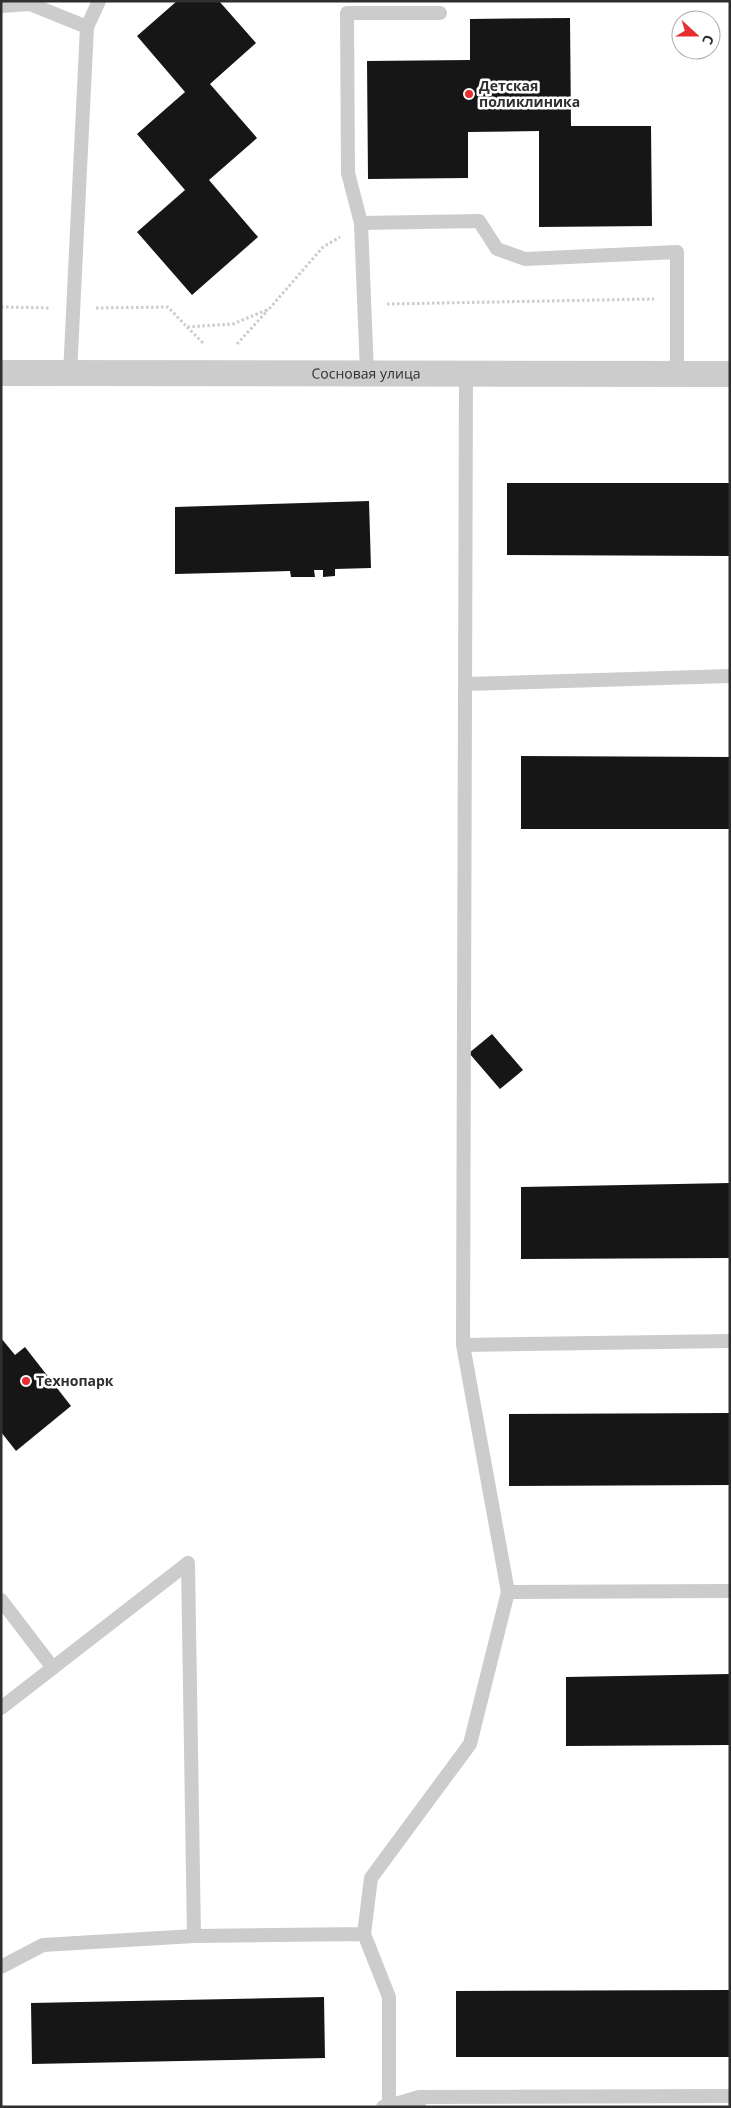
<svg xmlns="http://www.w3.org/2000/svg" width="731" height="2108" viewBox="0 0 731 2108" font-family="'Open Sans',sans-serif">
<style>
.building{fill:#161616}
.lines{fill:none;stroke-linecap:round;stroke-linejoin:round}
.path{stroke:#ccc;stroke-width:3;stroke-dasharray:2.5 2.5;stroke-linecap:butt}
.lane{stroke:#ccc;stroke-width:14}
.street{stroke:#ccc;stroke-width:26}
.poi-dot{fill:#e92e32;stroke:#fff;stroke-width:2}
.labels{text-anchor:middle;stroke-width:5;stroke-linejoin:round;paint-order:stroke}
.poi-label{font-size:14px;font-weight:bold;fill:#2f2f2f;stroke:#fff;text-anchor:start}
.street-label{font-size:14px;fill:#2f2f2f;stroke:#fff}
</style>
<rect width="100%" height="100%" fill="#fff"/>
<!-- building -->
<path class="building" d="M177,1h42l37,42 -46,41 47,54 -48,42 49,57 -66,58 -55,-63 48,-42 -48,-56 48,-42 -48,-56z
M570,18l1,108h80l1,100 -113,1v-96l-71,1v46l-100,1 -1,-118 103,-1v-41z
M507,483h223v73l-223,-1z
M369,501l2,67 -36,1v7l-12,1v-7h-9l1,7h-24l-1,-6 -115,3v-67z
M521,756l209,1v72h-209z
M492,1034l31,36 -23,19 -31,-36z
M730,1183v75l-209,1v-72z
M1,1338l14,17 10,-8 46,59 -55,45 -15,-19z
M730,1413v72l-221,1v-72z
M730,1674v71l-164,1v-69z
M730,1990v67h-274v-66z
M324,1997l1,61 -293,6 -1,-61z"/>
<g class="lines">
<!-- path -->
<path class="path" d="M387,304l267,-5
M1,307l49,1
M96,308l72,-1 19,20 46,-3 36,-15 54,-62 17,-10
M187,327l17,17
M237,344l31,-34"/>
<!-- lane -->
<path class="lane" d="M1,6l29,-2 57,23
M361,223l118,-2 18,28 28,10 152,-7v122
M367,373l-6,-150 -13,-50 -1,-160h93
M70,374l17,-347 12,-26
M466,374l-3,971 45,247 222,-1
M465,684l265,-8
M463,1345l267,-4
M1,1600l52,68
M1,1708l187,-145 6,373
M364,1934l7,-56 99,-134 38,-152
M1,1967l42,-22 151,-9 170,-2 25,63v109l-6,1
M419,2097l311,-1
M389,2106l30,-9v9"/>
<!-- street -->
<path class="street" id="s1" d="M1,373l729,1"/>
</g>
<!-- markers -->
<g class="poi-dot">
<circle cx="469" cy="94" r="5"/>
<circle cx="26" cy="1381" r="5"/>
</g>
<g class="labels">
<!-- poi labels -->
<g class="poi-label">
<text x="479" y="91">Детская<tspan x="479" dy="16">поликлиника</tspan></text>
<text x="36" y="1386">Технопарк</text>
</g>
<!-- street labels -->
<g class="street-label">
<text dy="5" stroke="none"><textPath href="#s1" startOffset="365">Сосновая улица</textPath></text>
</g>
</g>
<!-- border -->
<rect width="731" height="2108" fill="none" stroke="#2f2f2f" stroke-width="5"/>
<!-- north arrow -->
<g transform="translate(696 35) rotate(111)"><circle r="24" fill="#ffffff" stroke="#acacac"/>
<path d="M0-4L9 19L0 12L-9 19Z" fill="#e92e32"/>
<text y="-8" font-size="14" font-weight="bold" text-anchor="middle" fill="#2f2f2f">С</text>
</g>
</svg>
